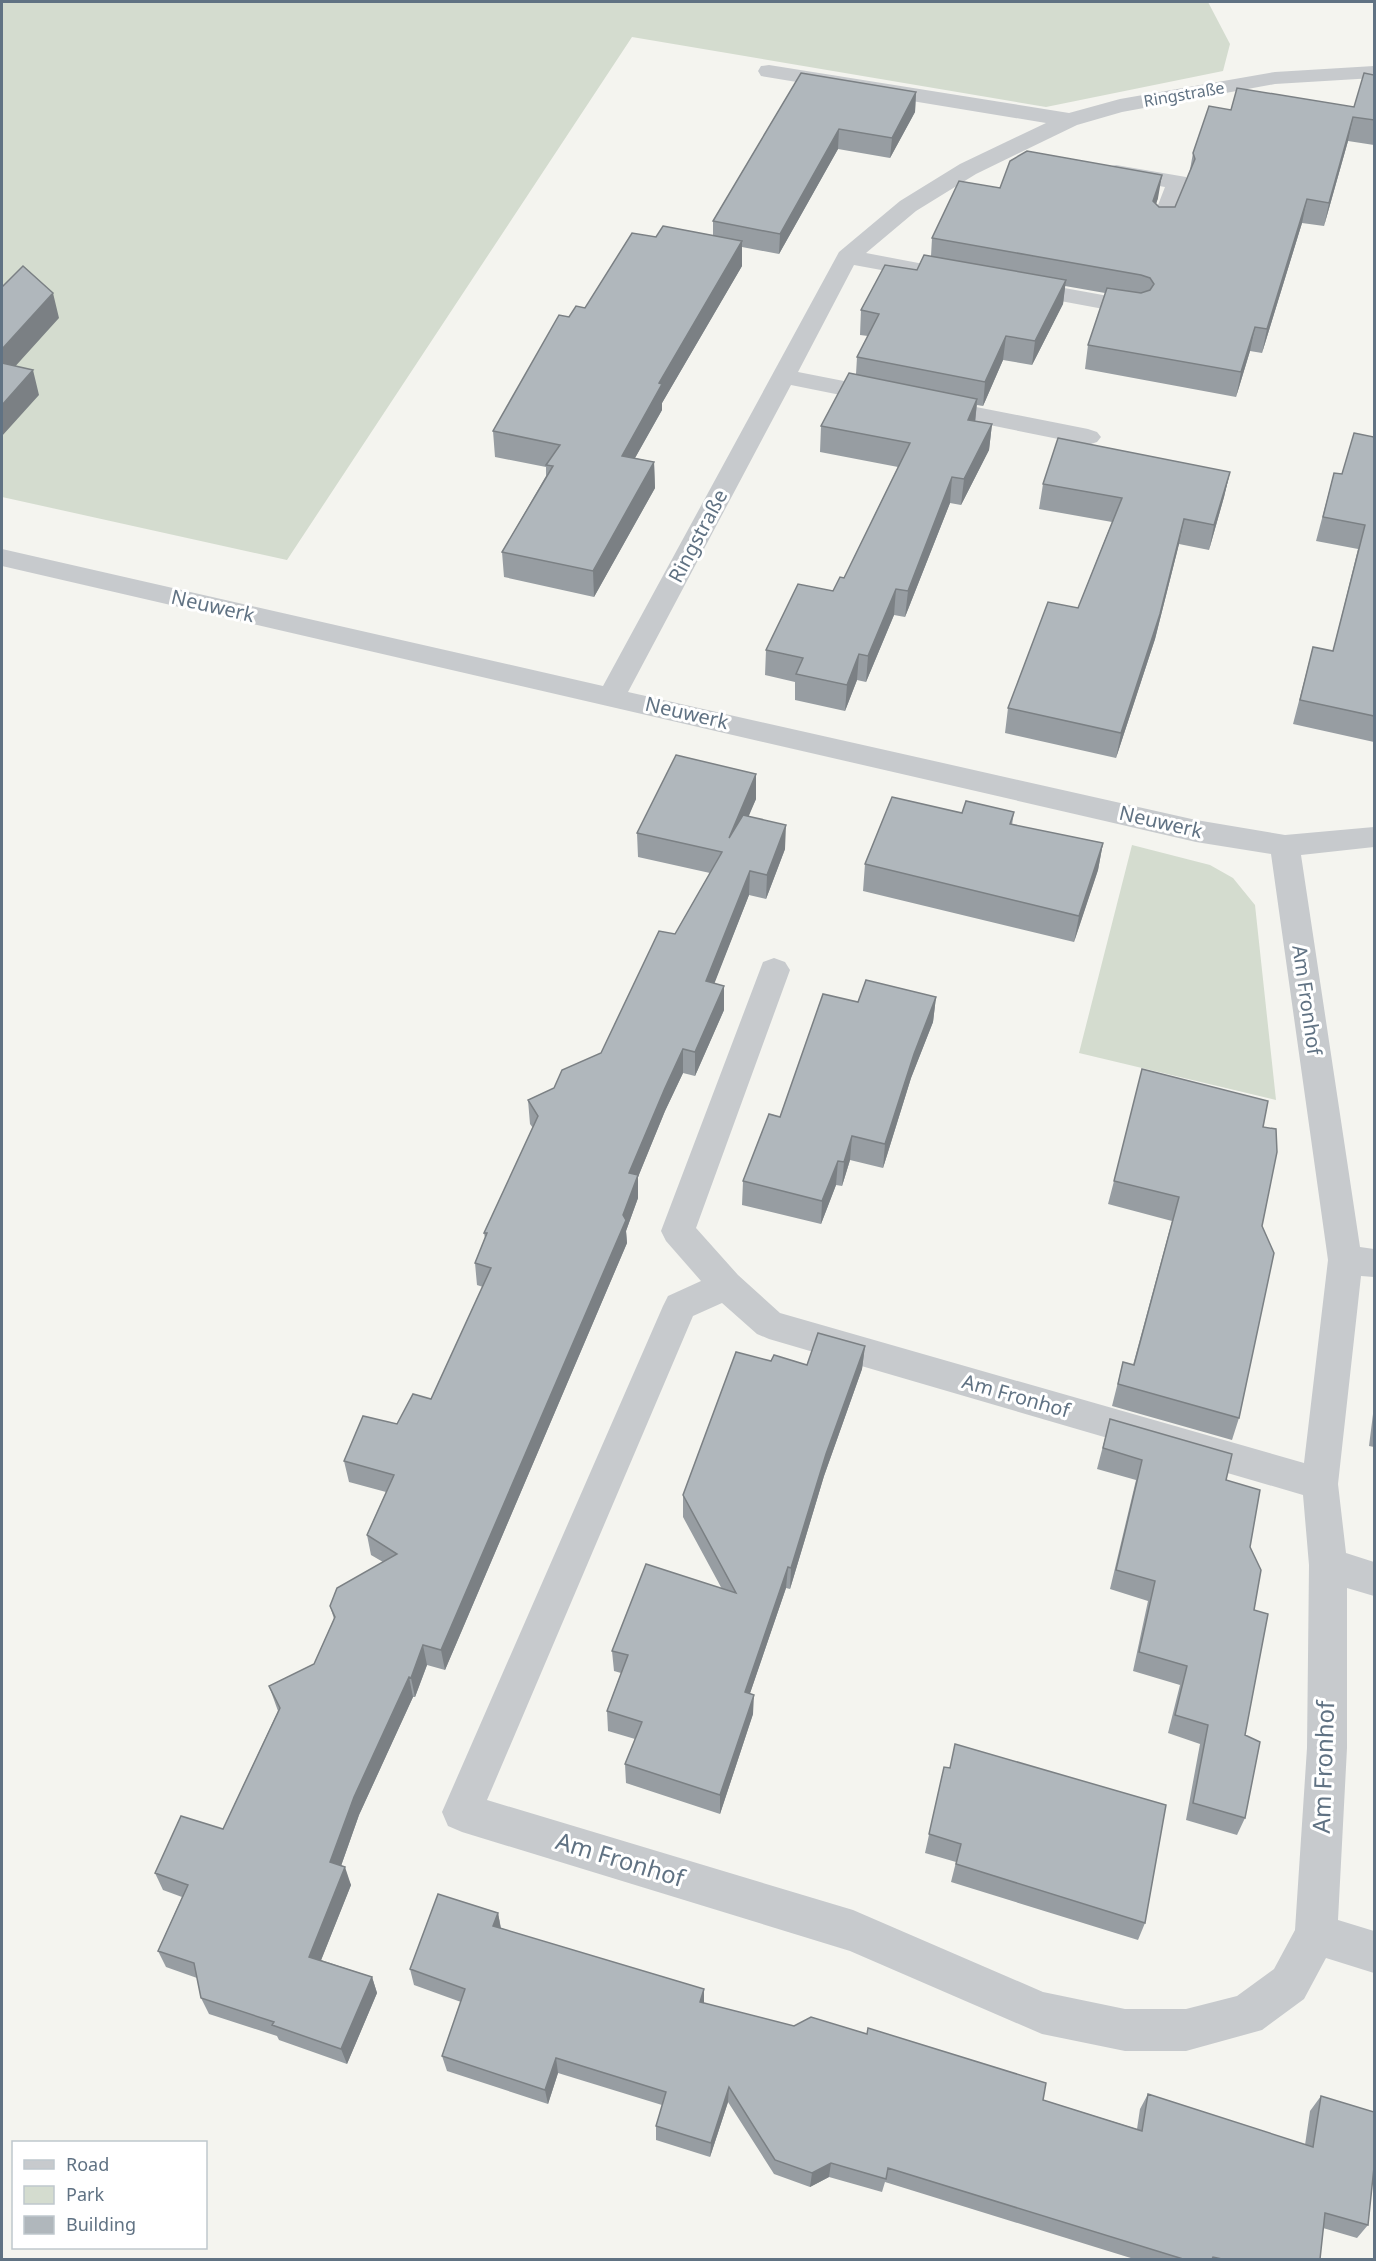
<svg xmlns="http://www.w3.org/2000/svg" width="1376" height="2261" viewBox="0 0 1376 2261" font-family="'Noto Sans',sans-serif">
<style>
.green{fill:#d4dccf}
.lines{fill:none;stroke-linecap:round;stroke-linejoin:round}
.minor{fill:#c7cacd;fill-rule:evenodd}
.wall{fill:#979da2}
.shaded-wall{fill:#7b8084}
.building{fill:#b0b7bc;stroke:#7b8084;stroke-width:1.5}
.labels{text-anchor:middle;stroke-width:6;stroke-linejoin:round;paint-order:stroke}
.far-street-label{font-size:16px;fill:#607283;stroke:#fff}
.street-label{font-size:20px;fill:#607283;stroke:#fff}
.near-street-label{font-size:24px;fill:#607283;stroke:#fff}
</style>
<rect width="100%" height="100%" fill="#f4f4ef"/>
<!-- green -->
<path class="green" d="M2,2h1206l22,42 -7,27 -177,36 -414,-70 -345,523 -285,-63z
M1132,845l78,20 23,13 22,27 21,195 -197,-47z"/>
<g class="lines">
<!-- minor -->
<path class="minor" d="M769,65l300,48 51,-14 155,-27 99,-6v12l-99,6 -153,28 -45,13 -101,49 -60,37 -50,42 105,20 4,5 -4,5 -8,2 -109,-20 -56,107 290,57 9,3 4,5 -4,5 -9,3 -297,-60 -163,307 568,128 89,15 89,-8v20l-73,8 59,392 14,2v28l-13,-1 -23,208 8,69 28,9v34l-27,-8v160l-9,172 36,11v42l-48,-15 -22,41 -42,31 -76,21h-61l-83,-17 -192,-83 -388,-119 -14,-6 -6,-14 221,-506 5,-10 33,-15 -35,-40 -5,-10 102,-269 11,-4 11,4 5,8 -94,258 42,47 42,38 524,150 24,-203 -57,-406 -75,-12 -1194,-276v-17l601,137 236,-434 61,-51 60,-37 86,-41 -285,-47 -3,-5 3,-5zM722,1303l35,31 12,5 534,156 6,70 -2,183 -12,182 -21,39 -37,27 -51,13h-61l-82,-17 -190,-82 -366,-110 206,-484z
M1116,165l70,12 3,5 -18,46h-16l-4,-5 14,-36 -57,-10 -3,-5 3,-5z
M1020,280l116,21 8,2 4,5 -4,5 -8,2 -124,-23 -4,-5 4,-5z"/>
</g>
<!-- wall -->
<path class="wall" d="M801,73l115,19 -1,20 -25,46 -52,-9 -59,105 -37,-7v19l-80,137v7l-27,48 19,4 1,26 -61,109 -90,-20 -2,-25 44,-76v-9l-51,-10 -2,-26 76,-114 16,-9 71,-71 57,-2v-14z
M1374,75v70l-26,-4 -24,85 -22,-3 -40,130 -12,-2 -14,46 -151,-28 3,-24 17,-52 -40,-7 -2,18 -31,61 -29,-5 -20,46 -6,-1 -2,16 17,3 -3,26 -28,55 -11,-2 -45,114 -11,-2 -28,67 -9,-2 -12,31 -50,-11v-18l-30,-7 1,-25 67,-59 11,-13 54,-111 -78,-15 1,-26 35,-52 1,-17 11,-21 -8,-1 1,-25 56,-40 14,-14 1,-18 68,-50 158,10 -2,6 3,3h16l14,-32 4,-22 38,-43 123,-3z
M1374,437v305l-81,-18 20,-77 20,4 25,-102 -42,-8 18,-68 8,1z
M1230,472l-6,25 -15,53 -30,-6 -24,95 -39,119 -111,-25 3,-25 70,-100 34,-86 -73,-13 4,-25z
M756,774v25l-8,17 37,33 -19,50 -17,-4 -35,88 10,27 -29,66 -12,-3 -18,38 -27,66v21l-12,33 1,12 -182,427 -18,-5 -12,32h-2l-54,118 -18,51 10,19 -30,75 51,17 5,16 -30,71 -68,-24 -2,-4 -68,-22 -8,-16 -4,-20 -31,-11 -8,-16 24,-54 -19,-7 -8,-17 68,-44 55,-118 -9,-25 45,-22 20,-45 -4,-13 53,-44 -12,-7 -4,-20 19,-43 -37,-10 -5,-21 53,-37 34,-25 52,-112 -6,-2 -2,-22 10,-25 -1,-5 49,-105 -3,-4 -2,-24 26,-12 47,-35 74,-119 35,-61 -72,-16 -1,-24z
M1014,812l-2,13 91,18 -5,27 -24,72 -211,-51 2,-27 97,-51z
M936,997l-3,25 -22,56 -28,90 -33,-8 -8,26 -6,-1 -15,39 -79,-19 1,-24 37,-64 78,-115z
M1263,1127l-1,99 -23,192 -7,22 -120,-34 11,-44 10,3 39,-144 -64,-17 6,-23z
M865,1346l-3,23 -38,107 -34,113 -4,-1 -36,105 3,21 -33,100 -94,-31 -1,-19 10,-25 -27,-8 -1,-20 14,-38 -7,-2 -2,-20 110,-62 -39,-72v-22l88,-134 36,4z
M1374,1406v41l-5,-1z
M1110,1419l116,61 24,67 4,63 -9,125v83l-8,17 -51,-15 14,-76 -32,-11 12,-48 -47,-14 15,-70 -38,-12 26,-109 -39,-11z
M944,1767l201,156 -7,17 -187,-58 5,-20 -31,-9z
M498,1913l3,15 203,75 339,97 94,29 3,-20 8,-15 157,51 5,-34 11,-15 47,129 -11,13 -34,-10 -3,31h-186l-249,-77 -3,10 -53,-15 -19,10 -36,-13 -46,-72 -18,55 -54,-17v-14l6,-21 -104,-32 -10,31 -101,-33 -5,-15 19,-54 -47,-17 -4,-16z"/>
<!-- shaded-wall -->
<path class="shaded-wall" d="M916,92l-1,20 -25,46 2,-20z
M1353,117l-5,24 -24,85 5,-23z
M839,129l-1,20 -59,105 1,-20z
M1162,175l-4,23 -9,26 4,-23z
M1307,199l-5,24 -40,130 5,-24z
M742,241v25l-80,137v7l-40,71v-25l37,-73z
M1066,280l-3,24 -31,61 3,-24z
M53,293l6,25 -57,63v-32z
M1255,327l-5,24 -14,46 5,-25z
M1006,336l-3,24 -20,46 2,-24z
M33,370l6,25 -37,41v-31z
M977,399l-2,25 -7,-4z
M992,424l-3,26 -28,55 3,-26z
M654,462l1,26 -61,109 -1,-26z
M1230,472l-6,25 -15,53 5,-25z
M952,477l-2,26 -45,114 3,-26z
M1184,519l-5,25 -24,95 -39,119 5,-25z
M896,589l-2,26 -28,67 2,-26z
M859,654l-2,26 -12,31 2,-26z
M756,774v25l-27,64v-25z
M786,825l-1,24 -19,50 1,-24z
M1103,843l-5,27 -24,72 5,-26z
M750,871l-1,24 -43,110v-24z
M724,986v24l-29,66v-24z
M936,997l-3,25 -22,56 -28,90 2,-24 29,-90z
M683,1049v24l-18,38 -27,66v21l-12,33 1,12 -182,427 -4,-20 182,-435 6,-42 36,-85z
M852,1136l-2,24 -8,26 2,-24z
M838,1161l-2,24 -15,39 1,-23z
M865,1346l-3,23 -38,107 -34,113 1,-21 35,-114z
M788,1567l-2,21 -42,123 1,-19z
M423,1645l4,20 -12,32 -4,-19z
M409,1677l4,20 -54,118 -23,65 -6,-18 24,-65z
M754,1695l-1,19 -33,100v-19z
M345,1867l6,18 -35,88 -7,-16z
M498,1913l3,17 -8,-4z
M372,1977l5,16 -30,71 -6,-15z
M704,1989v16l-4,-3z
M556,2058l2,15 -10,31 -3,-14z
M729,2087l-1,15 -18,55 1,-14z
M831,2163l-2,14 -19,10 2,-14z"/>
<!-- building -->
<path class="building" d="M801,73l115,19 -24,46 -53,-9 -59,105 -67,-13z
M1364,73l10,2v45l-21,-3 -24,86 -22,-4 -40,130 -12,-2 -14,45 -153,-27 19,-57 34,5 9,-3 4,-6 -4,-6 -9,-3 -209,-37 27,-57 41,7 10,-27 17,-10 135,24 -9,26 6,6h16l20,-48 -2,-6 16,-47 22,4 6,-22 117,19z
M663,226l79,15 -83,142 3,1 -40,72 32,6 -61,109 -91,-19 51,-86 -7,-1 14,-20 -67,-14 66,-116 10,2 7,-11 9,2 47,-75 24,4z
M924,255l142,25 -31,61 -29,-5 -21,46 -128,-25 22,-43 -18,-4 24,-45 32,5z
M23,266l30,27 -51,56v-62z
M2,363l31,7 -31,35z
M849,373l128,26 -9,21 24,4 -28,55 -12,-2 -44,114 -12,-2 -28,67 -9,-2 -12,31 -51,-11 7,-16 -37,-8 32,-66 35,7 7,-14 4,1 66,-135 -89,-17z
M1354,433l20,4v279l-74,-16 13,-53 20,4 32,-126 -42,-8 11,-44 8,1z
M1058,438l172,34 -16,53 -30,-6 -24,95 -39,119 -113,-25 40,-106 30,6 44,-110 -79,-14z
M676,755l80,19 -27,64 14,-23 43,10 -19,50 -17,-4 -44,110 18,5 -29,66 -12,-3 -18,39 -36,85 9,2 -15,40 3,5 -185,430 -18,-5 -12,33 -2,-1 -55,120 -24,65 15,5 -36,90 63,20 -31,72 -69,-24 2,-3 -73,-24 -7,-35 -36,-12 30,-66 -33,-12 26,-57 42,13 57,-121 -11,-22 45,-22 21,-47 -5,-11 7,-18 60,-34 -30,-19 27,-60 -50,-14 19,-45 34,8 16,-30 18,5 60,-131 -16,-5 12,-30h-3l54,-117 -10,-16 26,-12 8,-18 39,-17 58,-122 16,3 47,-82 -85,-19z
M892,797l70,16 4,-12 48,11 -4,12 93,19 -24,73 -214,-52z
M866,980l70,17 -22,57 -29,90 -33,-8 -8,26 -6,-1 -16,40 -79,-20 26,-67 11,3 43,-123 35,8z
M1142,1069l126,32 -5,26 13,2 1,23 -15,74 12,27 -35,165 -121,-34 5,-22 11,3 45,-168 -65,-16z
M818,1333l47,13 -39,108 -35,114 -3,-1 -43,125 9,3 -34,100 -95,-31 17,-42 -35,-11 21,-56 -16,-4 34,-87 90,29 -53,-98 53,-143 35,9 3,-6 33,10z
M1110,1419l122,35 -6,26 34,10 -10,57 11,23 -7,40 14,4 -23,121 15,7 -15,76 -52,-15 15,-78 -33,-10 12,-49 -48,-14 16,-71 -39,-11 26,-110 -39,-12z
M955,1744l211,61 -21,118 -189,-59 5,-20 -32,-10 15,-67 6,1z
M438,1894l60,19 -5,13 211,63 -4,13 94,24 17,-9 56,17 1,-6 178,55 -3,17 99,31 6,-37 165,53 8,-51 53,16v55l-6,58 -43,-12 -5,46h-98l-9,-2 -1,2h-29l-295,-91 -2,11 -55,-16 -19,10 -37,-13 -46,-73 -18,56 -55,-17 10,-34 -110,-34 -11,32 -103,-34 23,-67 -55,-20z"/>
<g class="labels">
<!-- far-street labels -->
<g class="far-street-label">
<text transform="translate(1184 94) rotate(-10)" y="6">Ringstraße</text>
</g>
<!-- street labels -->
<g class="street-label">
<text transform="translate(698 536) rotate(-62)" y="7">Ringstraße</text>
<text transform="translate(213 606) rotate(13)" y="7">Neuwerk</text>
<text transform="translate(687 713) rotate(13)" y="7">Neuwerk</text>
<text transform="translate(1161 822) rotate(13)" y="7">Neuwerk</text>
<text transform="translate(1307 1000) rotate(82)" y="7">Am Fronhof</text>
<text transform="translate(1016 1396) rotate(16)" y="7">Am Fronhof</text>
</g>
<!-- near-street labels -->
<g class="near-street-label">
<text transform="translate(1324 1767) rotate(-88)" y="8">Am Fronhof</text>
<text transform="translate(620 1860) rotate(17)" y="8">Am Fronhof</text>
</g>
</g>
<!-- border -->
<rect width="1376" height="2261" fill="none" stroke="#607283" stroke-width="6"/>
<!-- legend -->
<rect x="12" y="2141" width="195" height="108" fill="#ffffff" stroke="#bfc7cd" stroke-width="1.5"/>
<rect x="24" y="2160" width="30" height="9" fill="#c7cacd" stroke="#bfc7cd" stroke-width="1.5"/>
<text x="66" y="2171" font-size="18" fill="#607283">Road</text>
<rect x="24" y="2186" width="30" height="18" fill="#d4dccf" stroke="#bfc7cd" stroke-width="1.5"/>
<text x="66" y="2201" font-size="18" fill="#607283">Park</text>
<rect x="24" y="2216" width="30" height="18" fill="#b0b7bc" stroke="#bfc7cd" stroke-width="1.5"/>
<text x="66" y="2231" font-size="18" fill="#607283">Building</text>
</svg>
